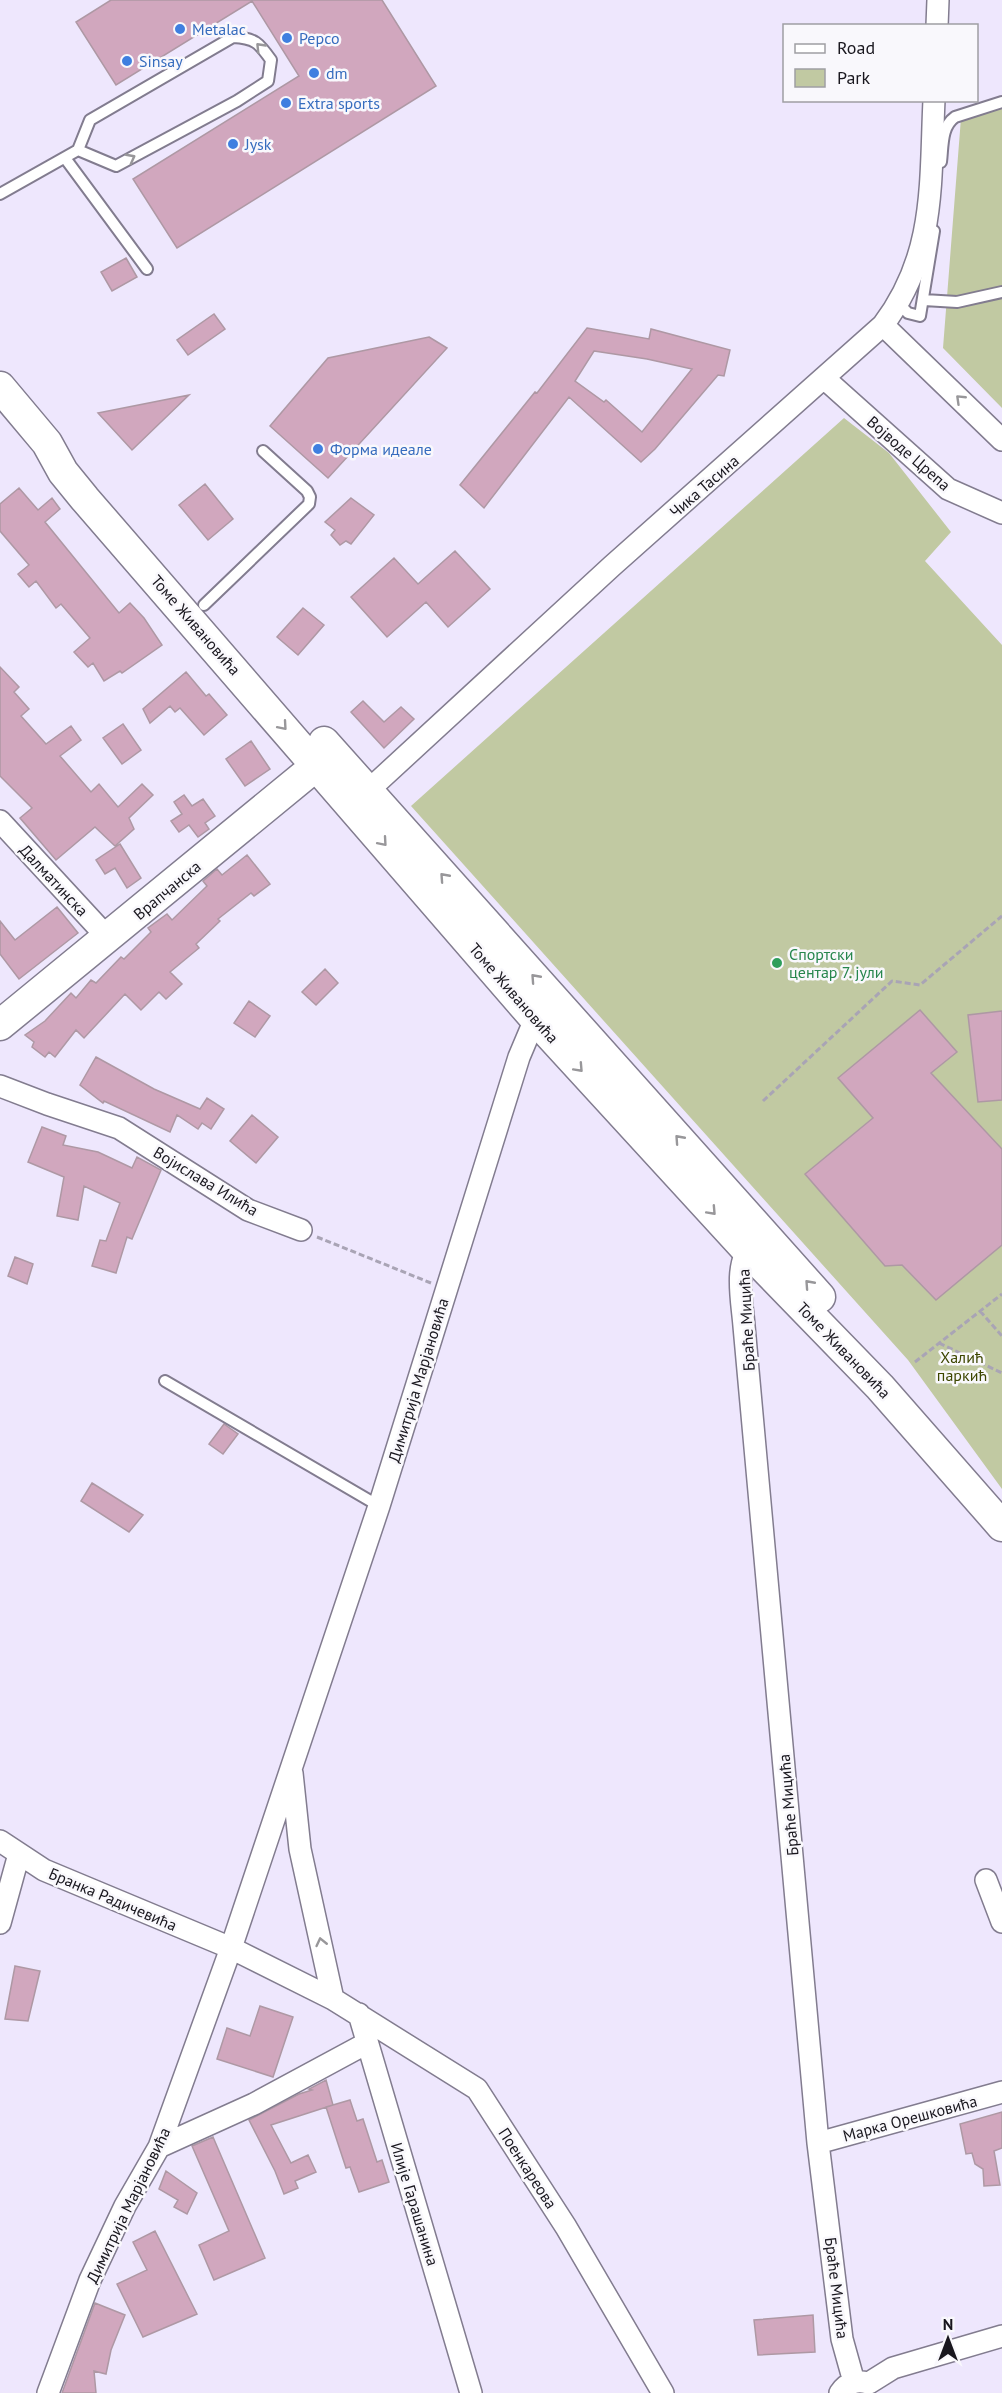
<svg xmlns="http://www.w3.org/2000/svg" width="1002" height="2393" viewBox="0 0 1002 2393" font-family="'PT Sans',sans-serif">
<style>
.green{fill:#c1c9a2}
.building{fill:#d1a7be;stroke:#ae98a4;stroke-width:1.5;fill-rule:evenodd}
.lines{fill:none;stroke-linecap:round;stroke-linejoin:round}
.lane-casing{stroke:#827c8f;stroke-width:14}
.street-casing{stroke:#827c8f;stroke-width:24}
.secondary-casing{stroke:#827c8f;stroke-width:33}
.path{stroke:#a9a4b5;stroke-width:3;stroke-dasharray:6 3;stroke-linecap:butt}
.lane{stroke:#fff;stroke-width:10}
.street{stroke:#fff;stroke-width:21}
.secondary{stroke:#fff;stroke-width:30}
.oneway{stroke:#98979a}
.shop-dot{fill:#3f7fe0;stroke:#f9f8fc;stroke-width:2}
.leisure-dot{fill:#2e9e5b;stroke:#f9f8fc;stroke-width:2}
.labels{text-anchor:middle;stroke-width:5;stroke-linejoin:round;paint-order:stroke}
.shop-label{font-size:16px;fill:#366cbe;stroke:#f9f8fc;text-anchor:start}
.street-label{font-size:16px;fill:#19171e;stroke:#f9f8fc}
.leisure-label{font-size:16px;fill:#27864d;stroke:#f9f8fc;text-anchor:start}
.park-label{font-size:16px;fill:#3d4600;stroke:#f9f8fc}
</style>
<rect width="100%" height="100%" fill="#eee7fd"/>
<!-- green -->
<path class="green" d="M1002,105v303l-59,-60 18,-230z
M844,418l45,35 62,79 -26,29 77,84v844l-94,-129 -497,-554z"/>
<!-- building -->
<path class="building" d="M111,0h271l54,86 -259,162 -44,-69 166,-103 -47,-75 -136,84 -40,-63z
M126,258l11,19 -25,14 -11,-19z
M214,314l11,15 -37,26 -11,-15z
M587,328l62,11 2,-10 79,21 -6,26 -6,-1 -63,74 -14,13 -72,-65 -85,111 -24,-23 75,-93 2,1zM594,351l53,8 45,10 -50,63 -36,-32 -2,2 -29,-21z
M429,337l18,11 -119,130 -58,-52 58,-68z
M189,395l-57,55 -34,-37z
M205,484l28,35 -25,21 -29,-35z
M19,488l19,22 14,-12 8,11 -15,13 74,91 11,-10 14,15 18,27 -40,28 -2,-2 -16,10 -11,-18 -5,4 -14,-15 16,-14 -29,-34 -5,4 -20,-27 -7,6 -11,-13 11,-9 -29,-34v-27z
M351,498l23,17 -23,29 -5,-3 -6,4 -9,-10 4,-5 -10,-8z
M455,551l35,38 -42,38 -22,-25 -39,35 -36,-40 43,-39 24,26z
M303,608l21,17 -26,30 -21,-18z
M0,667l19,20 -5,5 15,17 -8,7 25,28 25,-18 10,14 -21,16 31,36 8,-8 19,23 24,-23 11,11 -24,23 5,11 -19,17 -20,-19 -39,33 -36,-42 12,-10 -32,-32z
M186,672l20,24 3,-2 18,21 -23,20 -24,-27 -5,4 -5,-6 -20,17 -7,-14z
M363,701l21,21 17,-15 13,12 -30,29 -33,-36z
M123,724l18,26 -19,14 -19,-26z
M251,741l19,28 -25,17 -19,-27z
M184,795l8,11 11,-7 12,17 -10,7 4,6 -11,8 -9,-12 -10,7 -8,-11 11,-7 -8,-12z
M120,844l21,34 -14,10 -12,-20 -10,6 -9,-14z
M247,855l23,29 -16,12 -3,-3 -33,26 2,2 -24,23 3,4 -29,24 12,12 -16,15 -7,-7 -18,18 -16,-16 -41,44 -8,-8 -21,27 -6,-5 -4,5 -13,-10 2,-5 -9,-7 20,-14 26,-28 5,5 15,-18 5,3 25,-26 3,2 27,-27 -3,-4 19,-14 5,6 35,-34 -4,-5 14,-12 5,6z
M57,907l21,26 -59,46 -19,-25v-33l15,19z
M325,969l13,14 -22,22 -14,-13z
M249,1001l21,15 -15,21 -21,-14z
M920,1010l37,42 -26,21 71,76v96l-66,55 -34,-35 -17,1 -80,-92 68,-56 -35,-40z
M1002,1011v89l-24,2 -10,-87z
M96,1057l58,32 46,20 7,-11 17,11 -13,20 -9,-6 -4,6 -21,-14 -7,17 -66,-31 -1,2 -23,-18z
M252,1115l26,22 -22,26 -26,-22z
M42,1127l24,9 -3,9 35,7 34,16 5,-11 24,13 -29,69 -5,-2 -11,36 -24,-7 8,-26 6,1 14,-38 -36,-17 -6,34 -21,-4 7,-39 -36,-15z
M15,1257l18,7 -6,20 -19,-8z
M224,1424l14,10 -15,20 -14,-10z
M92,1483l51,32 -14,17 -48,-31z
M15,1966l25,5 -12,50 -23,-2z
M260,2006l33,11 -20,60 -56,-18 10,-31 23,8z
M326,2080l7,25 -62,20 20,38 17,-8 8,17 -21,9 3,7 -14,6 -9,-23 -26,-51 50,-26 13,-4 -3,-1z
M350,2100l7,21 6,-2 14,43 5,-2 7,22 -30,10 -9,-25 -4,1 -20,-61z
M1002,2112v36l-8,3 6,34 -16,1 -1,-17 -8,-5 -3,-11 -6,1 -6,-30z
M213,2137l52,121 -51,22 -15,-35 30,-14 -37,-85z
M166,2171l31,22 -10,21 -13,-7 4,-7 -19,-11z
M155,2231l42,83 -54,23 -26,-53 30,-14 -14,-28z
M95,2303l30,12 -14,35 -5,24 -12,-3 2,22h-34z
M813,2315l2,37 -57,3 -4,-35z"/>
<g class="lines">
<!-- lane casing -->
<g class="lane-casing">
<path id="lane" d="M65,158l82,111
M941,162c2,-16 0,-35 14,-45l47,-15
M0,194l78,-44 12,-30 143,-83c22,1 26,6 38,23l-3,21 -31,20 -121,65 -38,-16
M924,300l33,2 45,-10
M899,304l9,9 12,3 14,-85
M204,605l105,-101 1,-7 -3,-6 -44,-40
M165,1381l214,125"/>
</g>
<!-- street casing -->
<g class="street-casing">
<path id="street" d="M937,26l1,-26
M883,325l119,115
M825,379l123,110 54,24
M359,799l253,-233 271,-241c53,-70 47,-141 51,-225
M0,821l108,117
M0,1086l47,18 72,24 129,82 53,20
M754,1241c-21,22 -12,58 -10,85l74,817 24,196 12,43
M292,1773l8,76 33,150
M0,1841l44,29 187,78 102,51 144,90 89,138 97,166
M986,1880l16,42
M0,1923l19,-69
M359,2014l112,379
M818,2143l184,-51
M159,2147l95,-43 113,-61
M869,2383l24,-15 109,-32
M48,2393l42,-113 35,-74 34,-59 72,-199 148,-442 140,-449 11,-26 15,-18
M840,2393c7,-11 17,-13 28,-10"/>
</g>
<!-- secondary casing -->
<g class="secondary-casing">
<path id="secondary" d="M0,387l47,56 16,29 22,27 452,522 209,228 134,138 122,139
M324,742l496,555
M0,1025l333,-273"/>
</g>
<!-- path -->
<path class="path" d="M763,1101l129,-120 28,4 82,-69
M317,1237l114,46
M980,1311l22,25
M939,1343l63,30
M915,1362l87,-68"/>
<!-- lane -->
<use href="#lane" class="lane"/>
<!-- street -->
<use href="#street" class="street"/>
<!-- secondary -->
<use href="#secondary" class="secondary"/>
</g>
<!-- one-way arrows -->
<defs><path id="oneway-chevron" d="M-2-3.5L2.5 0L-2 3.5" fill="none" stroke-width="1.6" stroke-linecap="round" stroke-linejoin="round" transform="scale(1.5)"/></defs>
<g class="oneway">
<use href="#oneway-chevron" transform="translate(260 47) rotate(-134)"/>
<use href="#oneway-chevron" transform="translate(131 158) rotate(-28)"/>
<use href="#oneway-chevron" transform="translate(960 399) rotate(-136)"/>
<use href="#oneway-chevron" transform="translate(283 726) rotate(49)"/>
<use href="#oneway-chevron" transform="translate(383 842) rotate(49)"/>
<use href="#oneway-chevron" transform="translate(444 877) rotate(-132)"/>
<use href="#oneway-chevron" transform="translate(535 978) rotate(-132)"/>
<use href="#oneway-chevron" transform="translate(579 1068) rotate(47)"/>
<use href="#oneway-chevron" transform="translate(679 1139) rotate(-132)"/>
<use href="#oneway-chevron" transform="translate(712 1211) rotate(47)"/>
<use href="#oneway-chevron" transform="translate(809 1284) rotate(-132)"/>
<use href="#oneway-chevron" transform="translate(321 1942) rotate(-103)"/>
</g>
<!-- markers -->
<g class="shop-dot">
<circle cx="180" cy="29" r="6"/>
<circle cx="287" cy="38" r="6"/>
<circle cx="127" cy="61" r="6"/>
<circle cx="314" cy="73" r="6"/>
<circle cx="286" cy="103" r="6"/>
<circle cx="233" cy="144" r="6"/>
<circle cx="318" cy="449" r="6"/>
</g>
<circle class="leisure-dot" cx="777" cy="963" r="6"/>
<g class="labels">
<!-- shop labels -->
<g class="shop-label">
<text x="192" y="35">Metalac</text>
<text x="299" y="44">Pepco</text>
<text x="139" y="67">Sinsay</text>
<text x="326" y="79">dm</text>
<text x="298" y="109">Extra sports</text>
<text x="245" y="150">Jysk</text>
<text x="330" y="455">Форма идеале</text>
</g>
<!-- street labels -->
<g class="street-label">
<text transform="translate(909 453) rotate(41)" y="6">Војводе Црепа</text>
<text transform="translate(704 486) rotate(-41)" y="6">Чика Тасина</text>
<text transform="translate(196 625) rotate(49)" y="6">Томе Живановића</text>
<text transform="translate(54 880) rotate(47)" y="6">Далматинска</text>
<text transform="translate(167 890) rotate(-40)" y="6">Врапчанска</text>
<text transform="translate(514 993) rotate(49)" y="6">Томе Живановића</text>
<text transform="translate(206 1181) rotate(31)" y="6">Војислава Илића</text>
<text transform="translate(746 1320) rotate(-93)" y="6">Браће Мицића</text>
<text transform="translate(844 1350) rotate(46)" y="6">Томе Живановића</text>
<text transform="translate(418 1380) rotate(-73)" y="6">Димитрија Марјановића</text>
<text transform="translate(788 1805) rotate(-95)" y="6">Браће Мицића</text>
<text transform="translate(113 1899) rotate(23)" y="6">Бранка Радичевића</text>
<text transform="translate(910 2118) rotate(-15)" y="6">Марка Орешковића</text>
<text transform="translate(528 2168) rotate(57)" y="6">Поенкареова</text>
<text transform="translate(415 2204) rotate(73)" y="6">Илије Гарашанина</text>
<text transform="translate(128 2205) rotate(-64)" y="6">Димитрија Марјановића</text>
<text transform="translate(837 2288) rotate(83)" y="6">Браће Мицића</text>
</g>
<!-- leisure labels -->
<g class="leisure-label">
<text x="789" y="960">Спортски<tspan x="789" dy="18">центар 7. јули</tspan></text>
</g>
<!-- park labels -->
<g class="park-label">
<text x="962" y="1363">Халић<tspan x="962" dy="18">паркић</tspan></text>
</g>
</g>
<!-- legend -->
<rect x="783" y="24" width="195" height="78" fill="#f9f8fc" stroke="#9f9ea3" stroke-width="1.5"/>
<rect x="795" y="44" width="30" height="9" fill="#ffffff" stroke="#9f9ea3" stroke-width="1.5"/>
<text x="837" y="54" font-size="18" fill="#19171e">Road</text>
<rect x="795" y="69" width="30" height="18" fill="#c1c9a2" stroke="#9f9ea3" stroke-width="1.5"/>
<text x="837" y="84" font-size="18" fill="#19171e">Park</text>
<!-- north arrow -->
<g transform="translate(948 2339)" stroke="#f9f8fc" stroke-width="4.5" paint-order="stroke">
<path d="M0-4.5L10 22L0 15L-10 22Z" fill="#19171e"/>
<text y="-9" font-size="16" font-weight="bold" text-anchor="middle" fill="#19171e">N</text>
</g>
</svg>
